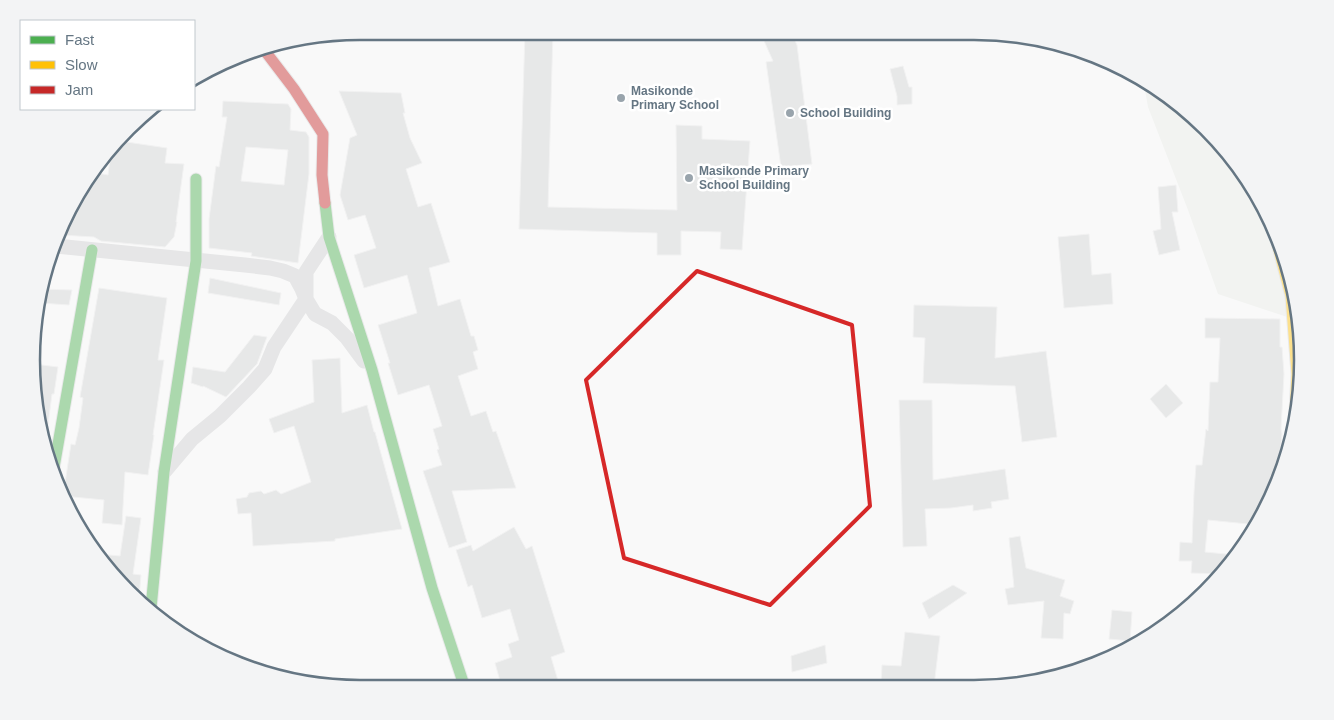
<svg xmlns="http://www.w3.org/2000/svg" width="1334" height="720" viewBox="0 0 1334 720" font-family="Helvetica,sans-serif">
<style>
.green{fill:#e8ebe6}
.building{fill:#d0d2d3;stroke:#e8e8e8;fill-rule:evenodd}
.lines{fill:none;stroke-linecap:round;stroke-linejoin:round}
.fast-casing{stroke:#d5d6d7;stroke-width:13}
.slow-casing{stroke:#d5d6d7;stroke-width:13}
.jam-casing{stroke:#d5d6d7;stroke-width:13}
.street{stroke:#cecfd0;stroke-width:15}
.fast{stroke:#4caf50;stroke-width:11}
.slow{stroke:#ffc107;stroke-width:11}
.jam{stroke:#c62828;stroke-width:11}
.marked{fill:none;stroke:#d62828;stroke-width:4;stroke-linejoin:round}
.poi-dot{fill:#99a4ac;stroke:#fff;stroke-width:2}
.labels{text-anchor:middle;stroke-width:5;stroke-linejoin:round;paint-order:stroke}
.poi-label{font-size:12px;font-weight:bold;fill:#657683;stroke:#fff;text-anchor:start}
.rim{fill:none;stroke:#657683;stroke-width:2.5}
</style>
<rect width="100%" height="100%" fill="#f9f9f9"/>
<!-- green -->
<path class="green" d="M1143,79l48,34 44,47 34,54 30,107 -81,-27 -30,-84 -40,-103z"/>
<!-- building -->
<path class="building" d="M525,31h28l-5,176 129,3 -1,-85 26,1v13l48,2 -8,109 -22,-1 1,-17 -40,-1v24h-24v-22l-138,-4z
M760,32h31l6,13 15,119 -31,3 -15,-105 7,-1z
M903,66l6,21h3v17l-15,1v-9l-7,-27z
M339,91l62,2 4,20h-2l7,25 12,25 -16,6 12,38 13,-4 19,59 -21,6 9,38 22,-7 11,37h3l4,14 -5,2 5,17 -20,7 13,40 15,-5 7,21 3,-1 20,57 -64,3 15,51 -18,6 -26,-77 19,-6 -5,-15 2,-1 -6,-20 9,-3 -13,-41 -31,10 -10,-32h2l-12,-38 39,-12 -10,-38 -43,13 -10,-33 22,-7 -11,-33 -17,5 -8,-25 10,-57 7,-3z
M223,101l65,3 3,5 -1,21 16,2 3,5v37l-11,89 -47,-7 1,-3 -43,-5v-29l7,-53 3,1 8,-50h-5zM246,147l42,3 -4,35 -43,-4z
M120,141l47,7 -2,15 19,1 -8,58h1l-3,15 -9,10 -64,-6 -7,-4 -34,-2 26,-57 6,-6 16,3 3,-24z
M1176,185l2,27h-6l8,38 -21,5 -6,-24 8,-2 -3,-42z
M1089,234l3,41 19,-2 2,31 -49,4 -6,-71z
M210,278l71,15 -2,12 -71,-12z
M99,288l68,10 -9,62h6l-11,75h1l-6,40 -23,-3 -3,53 -20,-2 2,-23 -41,-4 8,-52 4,1 4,-17 4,-30 -3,-1z
M41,289l31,1 -3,15 -29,-2z
M914,305l83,2 -2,51 51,-7 11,86 -35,5 -7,-56 -92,-3 2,-45 -12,-1z
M1205,318l75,1v28h2l2,27 -3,55 1,5 -4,47 -19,43 -1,1 -50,-5 -3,32 31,3 -13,19 -32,-1 1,-12h-13l1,-19 12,1 2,-51 2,-27h6l4,-36 2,2 2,-49h8l2,-44h-15z
M254,335l13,2 -10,27 -31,33 -23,-11v1l-12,-4 2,-16 32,5z
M340,358l2,55 25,-8 7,27h1l27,97 -67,10v2l-82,5 -2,-33 -13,1 -2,-15 11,-2 2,-4 12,-2 3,3 12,-4 5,4 30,-12 -17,-56 -20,7 -5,-14 45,-17 -2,-42z
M34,364l24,3 -4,27h-2l-6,46 -14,-58z
M1166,384l17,19 -17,15 -16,-19z
M899,400h33l1,80 72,-11 4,30 -18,3 1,6 -19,3v-6l-22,3 -26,1 2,37 -24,1z
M126,516l15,2 -8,56 8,1 -2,23 -26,-21 -14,-23 21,2z
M514,527l12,22 6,-3 33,106 -14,5 8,27 -10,3 -47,1 -7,-25 17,-6 -4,-13 11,-4 -9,-31 -28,9 -10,-33 -4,2 -12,-37 15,-5 2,6z
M1020,536l6,32 39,12 -5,16 14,5 -4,13 -6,-1 -1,26 -22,-1 3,-37 -36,4 -3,-16 9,-2 -5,-49z
M953,585l14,8 -38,26 -7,-16z
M1112,610l20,2 -2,29 -21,-2z
M905,632l35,4 -6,50h-53l1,-21 19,1z
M825,645l2,18 -35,9 -1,-16z"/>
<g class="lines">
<!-- fast casing -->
<g class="fast-casing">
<path id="fast" d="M325,203l4,34 43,133 60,218 33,100
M53,473l39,-223
M151,608l13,-136 32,-211v-82"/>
</g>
<!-- slow casing -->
<g class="slow-casing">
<path id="slow" d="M1271,220l20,76 6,78 -3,56"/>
</g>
<!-- jam casing -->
<g class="jam-casing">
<path id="jam" d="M262,47l32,42 29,45 -1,41 3,28"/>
</g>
<!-- street -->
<path class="street" d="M56,246l189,19 25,3 13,3 12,5 7,13 4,10 9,15 17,9 15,15 17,23
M165,471l27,-32 28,-23 29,-29 16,-18 9,-22 32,-48v-27l23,-35"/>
<!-- fast -->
<use href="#fast" class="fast"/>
<!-- slow -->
<use href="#slow" class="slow"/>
<!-- jam -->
<use href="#jam" class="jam"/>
</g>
<!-- marked area -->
<path d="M0 0H1334V720H0ZM697,271l155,54 18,181 -100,99 -146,-47 -38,-178z" fill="#f9f9f9" fill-opacity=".55" fill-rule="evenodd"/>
<path class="marked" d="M697,271l155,54 18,181 -100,99 -146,-47 -38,-178z"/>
<!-- markers -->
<g class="poi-dot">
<circle cx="621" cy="98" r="5"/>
<circle cx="790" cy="113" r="5"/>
<circle cx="689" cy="178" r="5"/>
</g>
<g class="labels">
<!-- poi labels -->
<g class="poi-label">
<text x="631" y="95">Masikonde<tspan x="631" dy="14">Primary School</tspan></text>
<text x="800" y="117">School Building</text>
<text x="699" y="175">Masikonde Primary<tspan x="699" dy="14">School Building</tspan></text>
</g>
</g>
<!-- crop -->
<path d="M0 0H1334V720H0ZM360 40H974A320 320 0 0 1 1294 360V360A320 320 0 0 1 974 680H360A320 320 0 0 1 40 360V360A320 320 0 0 1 360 40Z" fill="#f3f4f5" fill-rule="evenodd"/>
<path class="rim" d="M360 40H974A320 320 0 0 1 1294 360V360A320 320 0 0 1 974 680H360A320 320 0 0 1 40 360V360A320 320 0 0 1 360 40Z"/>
<!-- legend -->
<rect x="20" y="20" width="175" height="90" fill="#ffffff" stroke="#c1c8cd"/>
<rect x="30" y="36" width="25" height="8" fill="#4caf50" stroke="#c1c8cd"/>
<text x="65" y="45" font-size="15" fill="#657683">Fast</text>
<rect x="30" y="61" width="25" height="8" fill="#ffc107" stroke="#c1c8cd"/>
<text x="65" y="70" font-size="15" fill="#657683">Slow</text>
<rect x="30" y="86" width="25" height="8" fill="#c62828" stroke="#c1c8cd"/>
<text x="65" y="95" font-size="15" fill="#657683">Jam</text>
</svg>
